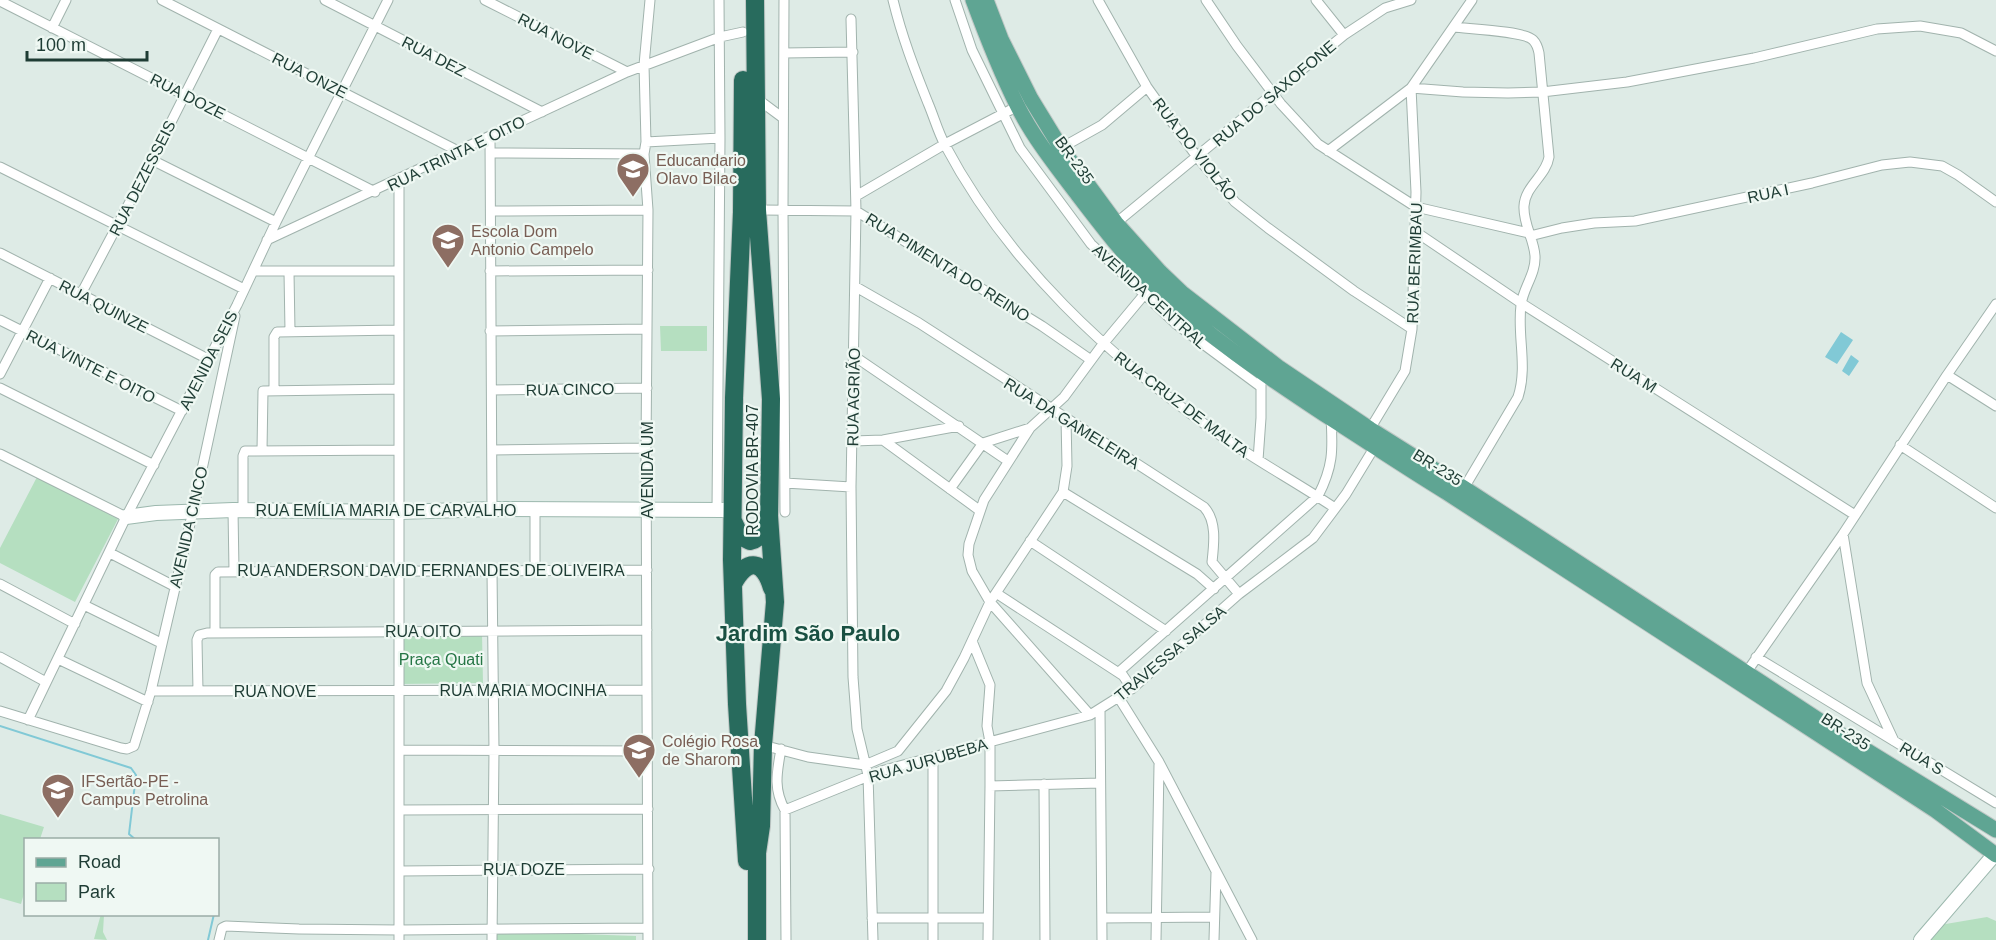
<svg xmlns="http://www.w3.org/2000/svg" width="1996" height="940" viewBox="0 0 1996 940" font-family="Helvetica,sans-serif">
<style>
.green{fill:#b5dfc0}
.water{fill:#81c9d6}
.lines{fill:none;stroke-linecap:round;stroke-linejoin:round}
.stream{stroke:#81c9d6;stroke-width:2}
.street-casing{stroke:#a1b3ad;stroke-width:11}
.secondary-casing{stroke:#9cb8ae;stroke-width:16}
.primary-casing{stroke:#c0c8c6;stroke-width:17}
.highway-casing{stroke:#c0c8c6;stroke-width:20}
.street{stroke:#fff;stroke-width:9}
.secondary{stroke:#fff;stroke-width:14}
.primary{stroke:#5fa593;stroke-width:15}
.highway{stroke:#286b5d;stroke-width:18}
.labels{text-anchor:middle;stroke-width:4.5;stroke-linejoin:round;paint-order:stroke}
.street-label{font-size:16px;fill:#1e3c34;stroke:#eff8f3}
.education-label{font-size:16px;fill:#785e54;stroke:#eff8f3;text-anchor:start}
.park-label{font-size:16px;fill:#257645;stroke:#eff8f3}
.district-label{font-size:22px;font-weight:bold;fill:#195042;stroke:#eff8f3}
</style>
<rect width="100%" height="100%" fill="#deebe6"/>
<!-- green -->
<path class="green" d="M660,326h47v25h-46z
M37,477l81,42 -43,83 -75,-39v-15z
M482,633l1,50 -83,1v-50z
M0,814l44,13 -4,12 -14,1 -1,50 -4,14 -21,-6z
M101,914l3,1 -1,17 4,8 -13,-1z
M1987,917l9,4v19h-79l11,-13z
M497,931l139,5v4h-140z"/>
<!-- water -->
<path class="water" d="M1841,332l12,8 -16,24 -12,-7z
M1851,355l8,6 -10,15 -7,-5z"/>
<g class="lines">
<!-- stream -->
<path class="stream" d="M0,726l131,42 5,7 -7,59 7,6
M208,940l6,-26"/>
<!-- street casing -->
<g class="street-casing">
<path id="street" d="M162,0l296,151
M325,0l217,112
M485,0l142,72
M784,0l-1,209 2,303
M893,0c9,37 21,68 35,103 6,14 10,29 17,42 63,119 163,211 272,288 38,27 79,49 118,75
M955,0l17,50 48,98 71,96 85,80 85,63
M1098,0l49,87 50,70 38,45 33,26 86,63 58,38
M1206,0l31,46 44,58 37,40 98,63 113,26
M1316,0l28,35
M0,1l375,191
M851,19l5,192 -5,276 2,190 4,52 11,46 5,165
M1454,27c16,2 70,4 79,13 4,4 5,8 6,13l10,104c-3,19 -24,29 -25,49 -1,18 10,33 11,50 1,18 -12,32 -14,49 -4,31 7,61 -3,92l-54,91
M52,28l14,-28
M784,53l69,-1
M756,98l27,20
M490,137l2,372
M646,142l74,-4
M1061,148l41,-23 45,-38
M1328,151l83,-63 61,-88
M491,153l153,1
M152,160l124,62
M0,167l244,122
M399,180v760
M856,196l89,-52 73,-38
M757,210l99,1 186,115 49,34
M491,211l157,-1
M1116,223l228,-188 41,-27 26,-8
M1416,232l105,71 334,212
M1530,236l32,-8 32,-5 41,-2 177,-38 70,-18 28,-3 32,4 16,9 38,27
M267,240l360,-168 93,-35 23,-5
M0,253l208,106
M253,271h145
M490,271l158,-1
M289,272l1,59
M856,287l63,36 285,184c13,14 10,37 8,55l27,32
M81,294l71,-134 66,-131
M0,320l182,91
M490,331l157,-2
M854,356l154,105
M0,374l50,-96
M1947,375l49,31
M0,388l154,77
M274,390v-53l3,-5 122,-2
M492,390l155,-2
M1370,429l35,-58 7,-42 4,-137 -5,-104 52,4 45,1 34,-1 85,-10 127,-24 123,-29 43,-3 41,7 35,18
M883,440l96,70
M853,441l30,-1 76,-14
M983,443l47,-15
M1900,445l96,63
M262,450l1,-59 136,-2
M492,450l154,-2
M0,454l126,63
M1258,460l3,-42v-37
M785,483l66,4
M950,489l33,-46
M1063,492l134,82 17,15
M233,510l1,61
M243,510v-54l2,-5 154,-1
M717,510l3,-372 -1,-138
M1843,534l24,149 27,58
M1030,541l136,90
M110,553l64,33
M535,570v-60
M0,584l75,40
M996,593l126,82
M84,605l77,38
M215,632v-57l3,-3 429,-2
M972,641l18,44 -3,41 3,16v44l-2,154
M0,657l46,25
M1756,657l240,146
M58,659l90,43
M1746,673l97,-139 104,-159 49,-71
M1132,689l-12,-18 198,-175c15,-29 15,-45 13,-78
M151,691l496,-1
M198,691l-1,-51 2,-5 8,-2 440,-3
M1119,698l40,64 93,178
M1100,710l2,230
M0,711l121,37 6,1 7,-3 17,-55 42,-180 42,-195
M1090,715l-100,-113 -18,-31 -4,-16 1,-11 15,-44 46,-72 34,-31 39,-53 50,-60
M28,720l98,-203 111,-212 39,-83 112,-222
M763,745l45,12 57,8 33,-14 48,-60 18,-33 26,-56 73,-110 4,-26 -1,-48
M781,749c-4,23 -8,40 4,61l96,-39 209,-56 43,-27 106,-94 74,-56 33,-44 28,-46
M400,750l248,1
M1044,784l1,156
M990,786l110,-3
M400,810l248,-1
M785,810l1,130
M400,871l249,-2
M872,918h116
M1102,918l112,-1
M219,940l3,-12 4,-2 73,3 100,1 248,-2
M492,940l2,-189 -2,-180
M648,940l-2,-492 2,-238 -4,-56 2,-12 -2,-77 6,-65
M933,940v-183
M1156,940l3,-175
M1214,940l2,-67"/>
</g>
<!-- secondary casing -->
<g class="secondary-casing">
<path id="secondary" d="M126,517l30,-4 77,-3 166,2 93,-3 232,1
M1921,940l74,-86"/>
</g>
<!-- primary casing -->
<g class="primary-casing">
<path id="primary" d="M973,0c13,35 27,71 44,105 16,32 39,61 61,90 24,31 48,63 76,90 51,50 111,90 170,129 41,26 81,53 122,78l489,318 61,45
M986,0l15,39 30,60 30,49 55,75 44,49 22,21 96,74 92,62 94,59 379,248 153,94"/>
</g>
<!-- highway casing -->
<g class="highway-casing">
<path id="highway" d="M755,0l2,210 14,189 -2,117 6,86 -12,143 -2,81 -4,27v87
M743,80l-1,132 -8,186 -2,162 5,144 10,157
M733,521l7,15 10,5c13,-3 16,-13 19,-24
M733,584c14,-27 31,-24 39,4"/>
</g>
<!-- street -->
<use href="#street" class="street"/>
<!-- secondary -->
<use href="#secondary" class="secondary"/>
<!-- primary -->
<use href="#primary" class="primary"/>
<!-- highway -->
<use href="#highway" class="highway"/>
</g>
<!-- icons -->
<defs>
<g id="school-pin" transform="scale(1.725)"><path d="M0 17L-7.5 6A9.5 9.5 0 1 1 7.5 6Z" fill="#8d6e63" stroke="#eff8f3"/><path d="M0-5L7-2L0 1L-7-2ZM-4 1L0 2.5L4 1V4Q0 6-4 4Z" fill="#fff"/></g>
<g id="university-pin" transform="scale(1.725)"><path d="M0 17L-7.5 6A9.5 9.5 0 1 1 7.5 6Z" fill="#8d6e63" stroke="#eff8f3"/><path d="M0-5L7-2L0 1L-7-2ZM-4 1L0 2.5L4 1V4Q0 6-4 4Z" fill="#fff"/></g>
</defs>
<g fill-rule="evenodd">
<use href="#school-pin" x="633" y="169"/>
<use href="#school-pin" x="448" y="240"/>
<use href="#school-pin" x="639" y="750"/>
<use href="#university-pin" x="58" y="790"/>
</g>
<g class="labels">
<!-- street labels -->
<g class="street-label">
<text transform="translate(556 36) rotate(27)" y="6">RUA NOVE</text>
<text transform="translate(434 56) rotate(27)" y="6">RUA DEZ</text>
<text transform="translate(310 75) rotate(27)" y="6">RUA ONZE</text>
<text transform="translate(1274 93) rotate(-40)" y="6">RUA DO SAXOFONE</text>
<text transform="translate(188 96) rotate(27)" y="6">RUA DOZE</text>
<text transform="translate(1195 149) rotate(52)" y="6">RUA DO VIOLÃO</text>
<text transform="translate(456 153) rotate(-26)" y="6">RUA TRINTA E OITO</text>
<text transform="translate(1075 160) rotate(54)" y="6">BR-235</text>
<text transform="translate(142 178) rotate(-63)" y="6">RUA DEZESSEIS</text>
<text transform="translate(1768 193) rotate(-12)" y="6">RUA I</text>
<text transform="translate(1414 263) rotate(-88)" y="6">RUA BERIMBAU</text>
<text transform="translate(948 267) rotate(32)" y="6">RUA PIMENTA DO REINO</text>
<text transform="translate(1150 296) rotate(42)" y="6">AVENIDA CENTRAL</text>
<text transform="translate(104 306) rotate(27)" y="6">RUA QUINZE</text>
<text transform="translate(208 360) rotate(-63)" y="6">AVENIDA SEIS</text>
<text transform="translate(91 366) rotate(27)" y="6">RUA VINTE E OITO</text>
<text transform="translate(1634 375) rotate(32)" y="6">RUA M</text>
<text transform="translate(570 389) rotate(-1)" y="6">RUA CINCO</text>
<text transform="translate(853 397) rotate(-89)" y="6">RUA AGRIÃO</text>
<text transform="translate(1182 404) rotate(37)" y="6">RUA CRUZ DE MALTA</text>
<text transform="translate(1072 423) rotate(32)" y="6">RUA DA GAMELEIRA</text>
<text transform="translate(1438 467) rotate(32)" y="6">BR-235</text>
<text transform="translate(647 470) rotate(-90)" y="6">AVENIDA UM</text>
<text transform="translate(752 470) rotate(-90)" y="6">RODOVIA BR-407</text>
<text x="386" y="516">RUA EMÍLIA MARIA DE CARVALHO</text>
<text transform="translate(188 527) rotate(-77)" y="6">AVENIDA CINCO</text>
<text x="431" y="576">RUA ANDERSON DAVID FERNANDES DE OLIVEIRA</text>
<text x="423" y="637">RUA OITO</text>
<text transform="translate(1170 653) rotate(-40)" y="6">TRAVESSA SALSA</text>
<text x="523" y="696">RUA MARIA MOCINHA</text>
<text x="275" y="697">RUA NOVE</text>
<text transform="translate(1846 731) rotate(33)" y="6">BR-235</text>
<text transform="translate(1922 758) rotate(31)" y="6">RUA S</text>
<text transform="translate(928 760) rotate(-16)" y="6">RUA JURUBEBA</text>
<text x="524" y="875">RUA DOZE</text>
</g>
<!-- education labels -->
<g class="education-label">
<text x="656" y="166">Educandario<tspan x="656" dy="18">Olavo Bilac</tspan></text>
<text x="471" y="237">Escola Dom<tspan x="471" dy="18">Antonio Campelo</tspan></text>
<text x="662" y="747">Colégio Rosa<tspan x="662" dy="18">de Sharom</tspan></text>
<text x="81" y="787">IFSertão-PE -<tspan x="81" dy="18">Campus Petrolina</tspan></text>
</g>
<!-- park labels -->
<g class="park-label">
<text x="441" y="665">Praça Quati</text>
</g>
<!-- district labels -->
<g class="district-label">
<text x="808" y="641">Jardim São Paulo</text>
</g>
</g>
<!-- legend -->
<rect x="24" y="838" width="195" height="78" fill="#eff8f3" stroke="#9bada7" stroke-width="1.5"/>
<rect x="36" y="858" width="30" height="9" fill="#5fa593" stroke="#9bada7" stroke-width="1.5"/>
<text x="78" y="868" font-size="18" fill="#1e3c34">Road</text>
<rect x="36" y="883" width="30" height="18" fill="#b5dfc0" stroke="#9bada7" stroke-width="1.5"/>
<text x="78" y="898" font-size="18" fill="#1e3c34">Park</text>
<!-- scale -->
<path d="M27 51v9h120v-9" fill="none" stroke="#1e3c34" stroke-width="3"/>
<text x="36" y="51" font-size="18" fill="#1e3c34" stroke="#eff8f3" stroke-width="4.5" paint-order="stroke">100 m</text>
</svg>
